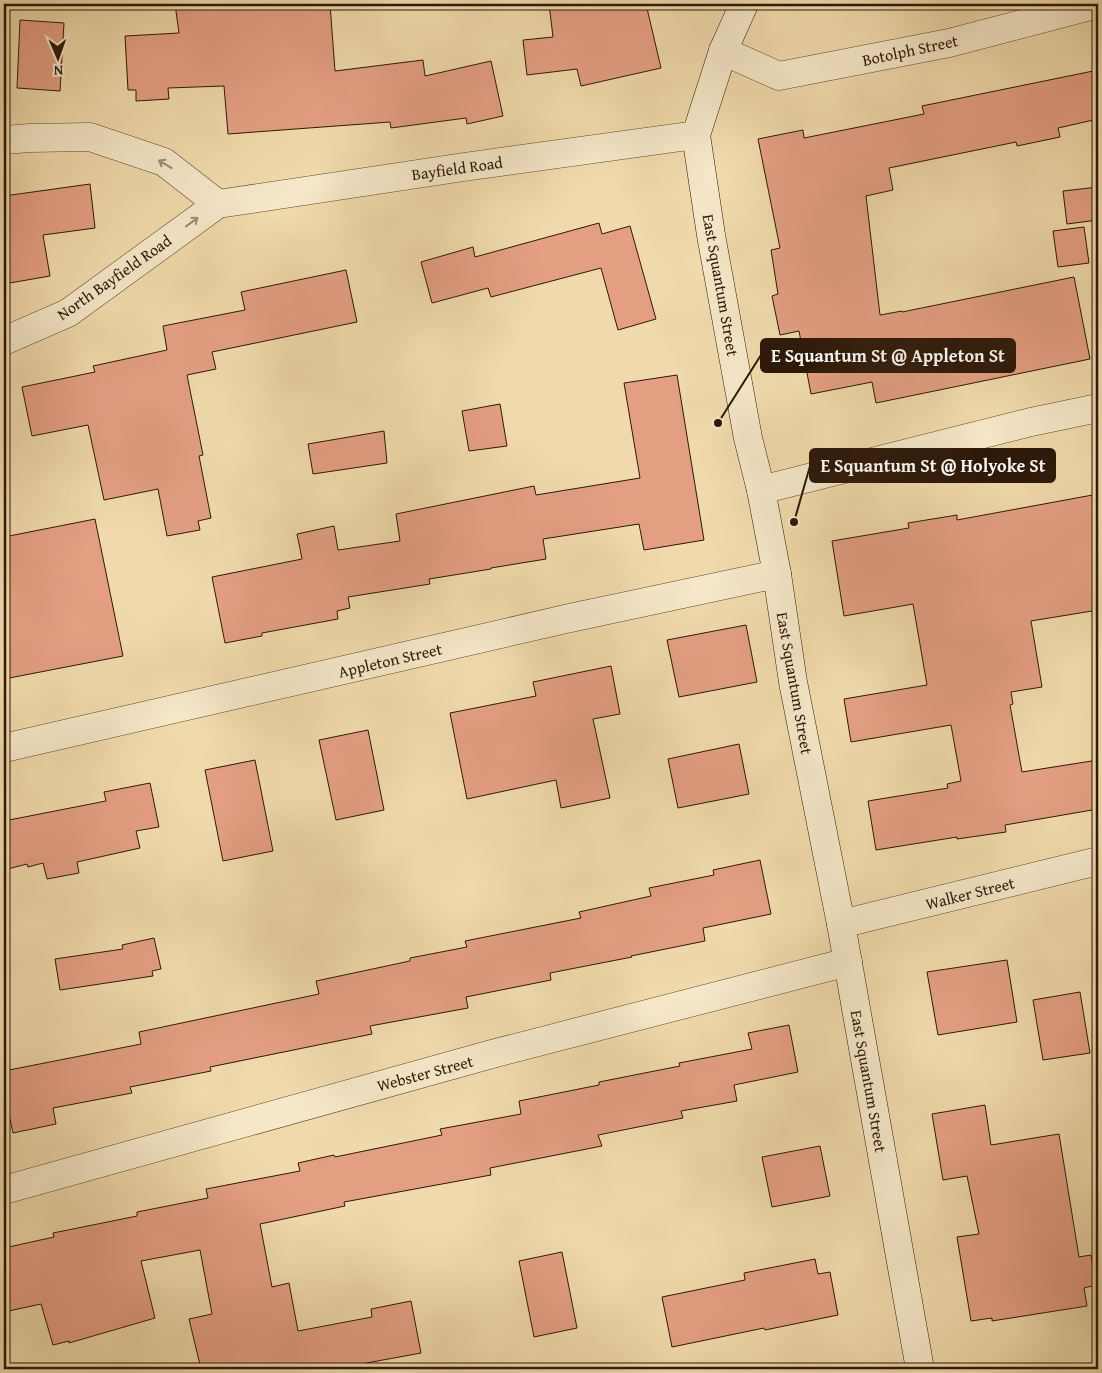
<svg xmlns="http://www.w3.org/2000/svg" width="1102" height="1373" viewBox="0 0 1102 1373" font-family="'Gentium Book Plus',serif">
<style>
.building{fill:#e49f83;stroke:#2c1809}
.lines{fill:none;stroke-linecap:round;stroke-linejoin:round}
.street-casing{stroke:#5d4832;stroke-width:29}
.secondary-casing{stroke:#2c1809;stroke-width:29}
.street{stroke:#f5e7c8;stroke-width:28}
.secondary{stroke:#f5e7c8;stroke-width:28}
.oneway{stroke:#9b8a72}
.labels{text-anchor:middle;stroke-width:4;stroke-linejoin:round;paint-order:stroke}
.street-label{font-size:16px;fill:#2c1809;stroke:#f5e7c8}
.leader{fill:none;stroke:#2c1809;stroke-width:2}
.callout-dot{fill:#2c1809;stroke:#f5e7c8;stroke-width:2}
.callout{fill:#2c1809;stroke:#2c1809;stroke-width:2}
.callout-label{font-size:18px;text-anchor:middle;font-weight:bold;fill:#fff}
</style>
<rect width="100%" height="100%" fill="#f0daab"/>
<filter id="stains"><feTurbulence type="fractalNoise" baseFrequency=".004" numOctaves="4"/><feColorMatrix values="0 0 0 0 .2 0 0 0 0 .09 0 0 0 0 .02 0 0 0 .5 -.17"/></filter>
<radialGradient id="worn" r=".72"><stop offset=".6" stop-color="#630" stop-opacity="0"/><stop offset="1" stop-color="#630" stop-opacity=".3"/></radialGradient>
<!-- building -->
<path class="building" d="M175,4h155l5,67 88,-11 2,16 66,-15 12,55 -36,8 -1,-6 -75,10 -1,-6 -162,12 -4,-48 -56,2 1,11 -33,2v-11h-8l-3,-54 54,-3z
M549,4h97l15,64 -80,18 -4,-17 -50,6 -4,-35 30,-3z
M20,20l44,3 -4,68 -43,-3z
M1098,70v49l-40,9 2,9 -43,9 -1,-4 -127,26 4,22 -27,6 14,119 22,-4v1l172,-35 16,82 -214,44 -4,-21 -61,12 -12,-63 -19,4 -8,-39 6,-2 -7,-44 9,-2 -22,-109 45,-9 1,8 120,-24 -2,-8z
M90,184l5,44 -52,7 7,41 -46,8v-88z
M1098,187v33l-31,4 -4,-33z
M599,223l3,11 28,-8 26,93 -38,11 -17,-62 -110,29 -3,-9 -56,15 -11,-41 52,-15 2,10z
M1084,227l5,36 -31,4 -5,-36z
M346,270l11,52 -145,30 4,17 -29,6 16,80 -4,1 12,62 -13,3 2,9 -33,6 -9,-47 -54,11 -16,-75 -56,11 -10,-49 73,-15 -2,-6 74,-16 -4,-24 82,-16 -4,-18z
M677,375l27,165 -60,10 -5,-26 -96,15 3,20 -55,9v1l-62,10 1,5 -82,13 2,11 -13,3 1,8 -76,14v3l-37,7 -13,-66 90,-18 -5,-25 37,-8 4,24 62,-9 -4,-27 138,-28 2,9 104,-17 -16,-95z
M500,404l7,42 -38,5 -7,-40z
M384,431l3,32 -74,11 -5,-30z
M1098,494v116l-67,11 11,66 -31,5 2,12 -3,1 12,67 76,-12v49l-93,16 1,7 -49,7v-2l-81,13 -8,-49 80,-13 -1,-4 14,-3 -10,-56 -100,17 -7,-43 83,-14 -14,-81 -69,12 -12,-75 77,-13 -1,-5 49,-8v5z
M95,519l28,137 -119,23v-142z
M746,625l11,57 -78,15 -12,-57z
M611,666l9,48 -27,5 17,79 -49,10 -5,-28 -89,19 -17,-86 86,-17 -3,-14z
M368,730l16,80 -48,10 -17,-80z
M739,744l10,50 -71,14 -10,-49z
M255,760l18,91 -50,10 -18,-91z
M150,783l9,44 -23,4 4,17 -63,14 2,11 -32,6 -4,-16 -15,4 -1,-3 -23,6v-49l102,-20 -2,-9z
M760,860l11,54 -68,14 2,13 -74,15 1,1 -82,16 1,7 -85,17 2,11 -98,18 2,8 -162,33 1,4 -81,16 2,6 -79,15 3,16 -43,9 -6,-28h-3v-34l137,-27 -2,-12 180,-38 -3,-13 94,-20v-3l57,-11 -2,-6 116,-23 -2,-6 72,-16 -2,-8 65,-13 -1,-5z
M154,938l7,31 -9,2 1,5 -93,14 -5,-31 68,-10 -1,-4z
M1007,960l10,62 -79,13 -11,-63z
M1080,992l10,61 -47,7 -10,-60z
M789,1025l9,47 -64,13 3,16 -56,10 2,7 -85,17 4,11 -112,22 1,7 -147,27 1,4 -85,18 12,63 17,-4 9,48 74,-14 -1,-8 40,-8 10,52 -87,16h-133l-12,-50 23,-5 -12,-64 -59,11 14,57 -86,25v-2l-16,4 -12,-41 -37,8v-64l50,-11 -1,-4 84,-17v-4l71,-14 -2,-9 94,-18 -2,-8 36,-8 1,2 107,-22 -2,-6 81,-15 -2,-13 80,-16v-3l81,-16 -1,-3 73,-14 -4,-16z
M985,1105l6,40 68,-11 20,123 12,-2 5,30 -12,3 3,18 -95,15v-3l-21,3 -14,-84 22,-3 -12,-58 -24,4 -11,-66z
M820,1146l10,50 -58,11 -10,-50z
M562,1252l15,76 -43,9 -15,-76z
M815,1259l3,15 12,-2 8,43 -73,15 -1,-2 -92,19 -10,-50 83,-17 -1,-7z"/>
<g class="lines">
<!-- street casing -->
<g class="street-casing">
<path id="street" d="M723,51l56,25 170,-33 149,-39
M4,140l26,-2 60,-1 74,25 54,42
M4,341l64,-28 150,-109 246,-37 232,-32
M761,490l270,-68 67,-14
M4,748l566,-130 207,-44
M841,924l257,-63
M4,1190l488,-136 356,-92"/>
</g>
<!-- secondary casing -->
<g class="secondary-casing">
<path id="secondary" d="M744,4l-21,47 -27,84 15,100 37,203 13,52 16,84 16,108 48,242 79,445"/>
</g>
<!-- street -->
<use href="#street" class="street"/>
<!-- secondary -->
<use href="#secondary" class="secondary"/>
</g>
<!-- one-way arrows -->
<defs><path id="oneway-shaft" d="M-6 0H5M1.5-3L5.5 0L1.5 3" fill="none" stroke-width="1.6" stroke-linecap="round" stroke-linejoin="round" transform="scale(1.25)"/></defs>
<g class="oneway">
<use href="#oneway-shaft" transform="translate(165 164) rotate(-149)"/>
<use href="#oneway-shaft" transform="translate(192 222) rotate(-36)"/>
</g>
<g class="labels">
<!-- street labels -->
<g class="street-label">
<text transform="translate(910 50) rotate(-12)" y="6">Botolph Street</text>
<text transform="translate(457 168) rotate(-8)" y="6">Bayfield Road</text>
<text transform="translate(114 277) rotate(-35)" y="6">North Bayfield Road</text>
<text transform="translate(721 285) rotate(80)" y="6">East Squantum Street</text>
<text transform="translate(390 660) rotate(-13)" y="6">Appleton Street</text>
<text transform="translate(795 683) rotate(80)" y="6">East Squantum Street</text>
<text transform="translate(970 893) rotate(-14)" y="6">Walker Street</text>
<text transform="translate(425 1073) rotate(-15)" y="6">Webster Street</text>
<text transform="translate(869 1081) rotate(80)" y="6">East Squantum Street</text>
</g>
</g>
<!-- callouts -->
<path class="leader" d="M718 423L761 355M794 522L810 466"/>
<g class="callout-dot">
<circle cx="718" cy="423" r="5"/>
<circle cx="794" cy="522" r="5"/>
</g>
<g class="callout">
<rect x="761" y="339" width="254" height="33" rx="5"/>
<rect x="810" y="449" width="245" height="33" rx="5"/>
</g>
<g class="callout-label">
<text x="888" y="362">E Squantum St @ Appleton St</text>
<text x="933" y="472">E Squantum St @ Holyoke St</text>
</g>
<!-- margin -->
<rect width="1102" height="1373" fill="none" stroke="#f0daab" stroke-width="20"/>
<rect x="5" y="5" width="1092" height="1363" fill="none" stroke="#2c1809" stroke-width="2.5"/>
<rect x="10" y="10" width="1082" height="1353" fill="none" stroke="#2c1809"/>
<!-- north arrow -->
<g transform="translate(58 58) rotate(178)" stroke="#f5e7c8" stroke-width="4" paint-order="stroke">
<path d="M0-4L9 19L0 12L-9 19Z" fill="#2c1809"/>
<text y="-8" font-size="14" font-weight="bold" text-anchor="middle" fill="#2c1809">N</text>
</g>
<rect width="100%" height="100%" filter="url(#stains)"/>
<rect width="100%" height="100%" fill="url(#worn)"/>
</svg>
